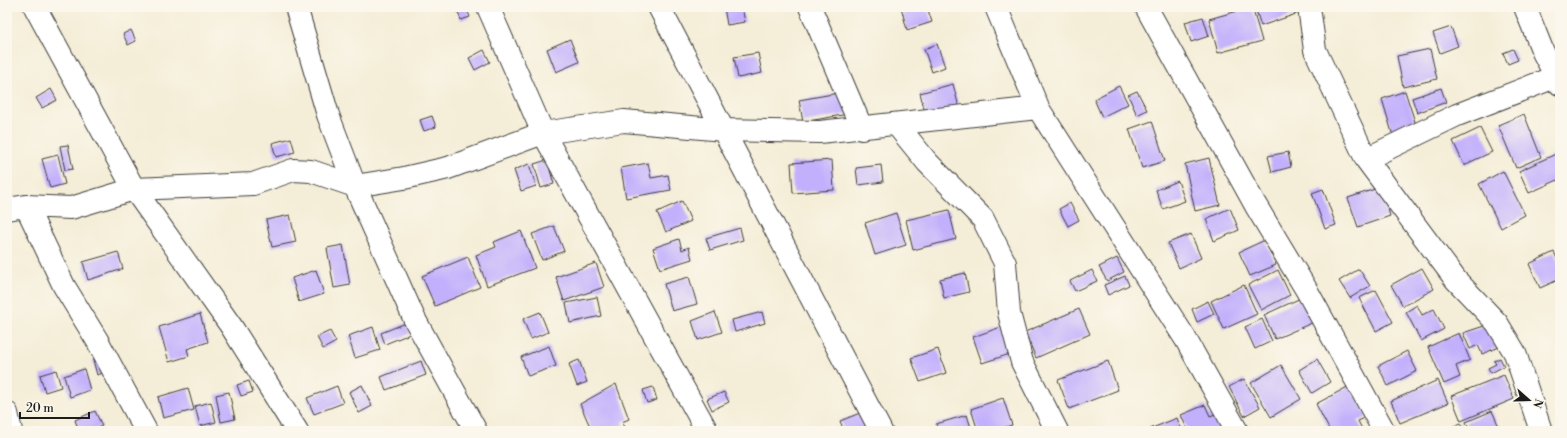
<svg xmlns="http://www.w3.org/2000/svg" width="1567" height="438" viewBox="0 0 1567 438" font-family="'Libre Bodoni',serif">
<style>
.building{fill:#c3b0fc}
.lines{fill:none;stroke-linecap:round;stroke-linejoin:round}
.minor-casing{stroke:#3c3b38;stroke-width:24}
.minor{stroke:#fff;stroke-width:22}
</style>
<rect width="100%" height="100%" fill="#fbf7ec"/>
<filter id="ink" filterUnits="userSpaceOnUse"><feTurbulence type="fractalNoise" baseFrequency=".025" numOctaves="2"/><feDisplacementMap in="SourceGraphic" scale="8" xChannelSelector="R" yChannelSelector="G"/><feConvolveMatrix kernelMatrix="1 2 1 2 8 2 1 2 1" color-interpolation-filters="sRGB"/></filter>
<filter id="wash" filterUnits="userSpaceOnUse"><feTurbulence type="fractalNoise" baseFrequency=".012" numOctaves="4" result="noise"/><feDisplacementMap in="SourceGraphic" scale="16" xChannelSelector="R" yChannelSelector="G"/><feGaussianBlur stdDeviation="0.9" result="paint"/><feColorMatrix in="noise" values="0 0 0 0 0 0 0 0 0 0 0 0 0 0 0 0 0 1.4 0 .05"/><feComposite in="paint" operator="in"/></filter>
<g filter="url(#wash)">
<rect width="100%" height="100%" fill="#f4edd7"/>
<g id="blocks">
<!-- building -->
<path class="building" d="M466,7l4,10 -9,3 -4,-10z
M724,7h18l3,15 -18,3z
M901,7h26l5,15 -25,8z
M1252,7l10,34 -44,12 -9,-34z
M1255,7h42l2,6 -38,13z
M1203,17l6,19 -18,6 -6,-20z
M1451,27l7,19 -18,7 -7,-20z
M131,30l5,11 -8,4 -5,-11z
M570,39l9,23 -23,10 -9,-23z
M937,44l8,23 -13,5 -8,-23z
M1430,49l7,30 -34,8 -6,-31z
M1513,49l5,11 -10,4 -5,-11z
M484,50l6,12 -15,8 -6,-12z
M758,53l4,20 -24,5 -4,-21z
M953,84l7,27 -33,9 -7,-27z
M1119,86l9,18 -26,13 -8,-18z
M1441,88l5,14 -29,11 -5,-15z
M51,89l6,11 -15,8 -6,-10z
M1137,91l10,19 -10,5 -9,-20z
M1405,91l12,37 -24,8 -11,-37z
M844,92l4,22 -45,8 -4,-22z
M1524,114l17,43 -25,11 -18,-43z
M432,116l4,11 -12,4 -4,-11z
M1152,121l13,40 -23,7 -13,-39z
M1480,128l12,24 -28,13 -11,-24z
M291,138l4,14 -19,5 -4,-14z
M68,145l5,24 -8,1 -5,-24z
M1288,152l3,15 -19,5 -4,-16z
M1560,152v27l-31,14 -10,-22z
M58,155l7,29 -15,4 -8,-29z
M1209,158l11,47 -25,6 -10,-47z
M547,160l7,24 -13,4 -7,-24z
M832,160l2,30 -41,3 -2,-30z
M648,163l3,15 17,-3 3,15 -45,8 -5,-30z
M529,164l7,22 -15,5 -7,-21z
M881,165l2,17 -25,3 -2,-17z
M1503,171l22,44 -24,13 -22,-44z
M1178,181l7,20 -22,8 -7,-19z
M1381,187l9,29 -32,11 -10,-29z
M1323,189l13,36 -11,4 -13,-36z
M682,201l9,20 -25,11 -9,-20z
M1070,203l9,17 -11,6 -9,-17z
M1230,208l9,22 -25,11 -8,-22z
M949,210l7,29 -43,11 -7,-30z
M896,213l10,32 -31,10 -10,-32z
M290,215l6,27 -24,5 -6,-27z
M554,226l10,25 -22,9 -10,-26z
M740,228l3,12 -33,10 -4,-12z
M521,231l14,37 -48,18 -11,-31 20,-8 -2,-5z
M1191,234l10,24 -22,10 -11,-25z
M679,239l3,11 7,-3 3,12 -32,10 -7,-21z
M1265,240l11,25 -26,11 -11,-24z
M343,245l7,40 -16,3 -7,-40z
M118,252l5,17 -35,11 -5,-18z
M1554,252l6,13v14l-20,9 -11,-24z
M468,257l12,30 -45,19 -13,-30z
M1117,258l7,14 -17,9 -8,-14z
M596,263l8,24 -40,14 -8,-24z
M1422,268l12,21 -31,17 -12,-21z
M1359,269l11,17 -20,12 -11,-17z
M316,270l8,24 -25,8 -7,-24z
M1092,270l5,11 -22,10 -5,-10z
M1278,270l12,25 -29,15 -13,-25z
M965,273l4,19 -25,6 -4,-19z
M1125,276l4,9 -21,10 -4,-10z
M689,277l8,27 -25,7 -8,-27z
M1244,285l13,29 -33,15 -13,-28z
M1376,290l17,32 -17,9 -17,-33z
M597,297l4,19 -31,7 -4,-20z
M1303,297l11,25 -39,17 -11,-24z
M1208,301l6,13 -17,8 -5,-13z
M1417,305l5,10 12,-6 10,20 -23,12 -15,-29z
M1079,309l11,25 -54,24 -11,-26z
M540,312l8,20 -17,7 -8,-20z
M715,312l7,20 -24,8 -6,-19z
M762,312l3,11 -30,9 -3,-12z
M200,314l8,28 -21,7 2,7 -20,6 -10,-35z
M1262,319l10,22 -17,8 -10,-22z
M406,323l4,11 -25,10 -4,-11z
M1490,324l9,23 -17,7 -4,-9 -8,4 -7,-16z
M373,327l7,23 -25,8 -7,-22z
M1001,327l9,27 -28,9 -9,-26z
M330,331l6,11 -13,7 -6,-12z
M1459,333l11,27 -14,6 4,11 -16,7 -16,-37z
M549,346l7,20 -28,10 -7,-19z
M938,349l8,24 -26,9 -9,-24z
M1407,351l10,20 -29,15 -10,-20z
M105,357l4,14 -12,4 -4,-15z
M1500,358l4,8 -13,7 -3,-5 8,-4 -2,-3z
M1317,359l13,23 -18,11 -13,-23z
M579,360l8,22 -10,4 -8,-22z
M421,361l5,14 -40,15 -5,-13z
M1108,361l10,29 -49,19 -11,-29z
M1281,365l20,34 -30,18 -20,-34z
M84,369l6,21 -20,7 -6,-21z
M56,370l5,17 -16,5 -5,-17z
M1504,375l10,24 -53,22 -10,-25z
M1244,379l16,28 -16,9 -15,-29z
M1438,380l10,23 -48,20 -9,-22z
M249,381l4,11 -12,4 -4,-11z
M616,384l13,35 -7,3 3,9h-33l-12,-27z
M362,385l10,21 -13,7 -10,-21z
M1351,385l16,32 -9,4 5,10h-33l-14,-27z
M337,386l6,17 -29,11 -7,-16z
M653,387l4,13 -10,3 -4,-13z
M188,388l6,22 -31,8 -5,-21z
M229,392l6,27 -14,3 -5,-27z
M724,392l5,10 -17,8 -5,-11z
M1003,398l9,27 -18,6h-16l-7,-22z
M211,402l5,20 -16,4 -5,-20z
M1205,405l5,11 8,-3 7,18h-37l-7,-16z
M95,411l7,15 -11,5h-12l-4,-11z
M865,411l6,15 -13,5h-14l-4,-10z
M1492,411l9,20h-31l-4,-9z
M967,415l5,16h-34l-2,-7z
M1177,418l5,13h-31l-1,-2z
M1461,423l3,8h-22z"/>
</g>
</g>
<g filter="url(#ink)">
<use href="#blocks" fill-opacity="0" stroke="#3c3b38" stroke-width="1"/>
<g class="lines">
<!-- minor casing -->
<g class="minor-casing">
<path id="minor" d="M35,7l99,182 97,137 66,105
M296,7l32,108 27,71 59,132 62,113
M488,7l55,126 164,298
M659,7l222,424
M810,7l52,122
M996,7l42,101 147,230 52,93
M1146,7l110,199 50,83 78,142
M1309,7l6,43 51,109 90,121 41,43 18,30 26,78
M1525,7l18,45 17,32
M897,125l30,37 56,57 22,44 4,50 13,49 35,69
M1366,159l91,-44 103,-40
M26,206l38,80 33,54 49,91
M7,209l19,-3 45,2 63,-19 119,-5 40,-14 18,1 44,15 49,-8 44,-10 95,-35 81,-12 100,9 96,2 218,-24
M7,413l4,18"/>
</g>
<!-- minor -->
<use href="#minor" class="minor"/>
</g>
</g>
<!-- margin -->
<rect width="1567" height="438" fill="none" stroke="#fbf7ec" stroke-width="24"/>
<!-- north arrow -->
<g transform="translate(1529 400) rotate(110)" stroke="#fbf7ec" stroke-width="3" paint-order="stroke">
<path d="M0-3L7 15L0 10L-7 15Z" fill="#1c1c1c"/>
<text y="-6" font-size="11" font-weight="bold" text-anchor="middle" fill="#1c1c1c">N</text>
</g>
<!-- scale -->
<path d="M20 412v6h69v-6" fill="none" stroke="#1c1c1c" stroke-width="2"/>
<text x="26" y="412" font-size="12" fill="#1c1c1c" stroke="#fbf7ec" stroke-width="3" paint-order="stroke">20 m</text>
</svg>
